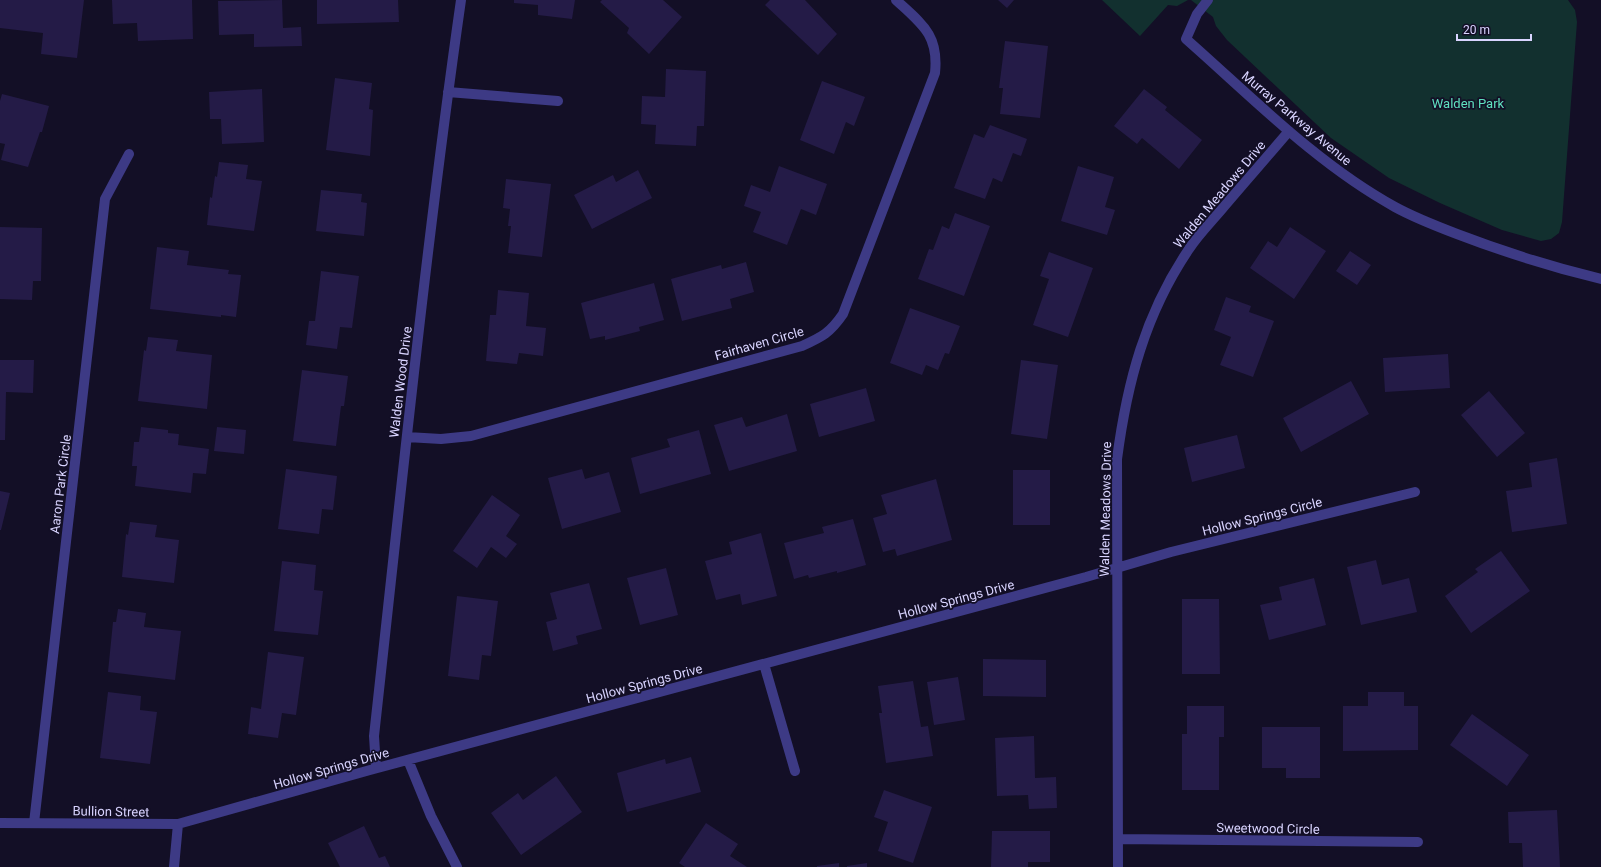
<svg xmlns="http://www.w3.org/2000/svg" width="1601" height="867" viewBox="0 0 1601 867" font-family="Roboto,sans-serif">
<style>
.green{fill:#12302f}
.building{fill:#241b47}
.lines{fill:none;stroke-linecap:round;stroke-linejoin:round}
.minor{stroke:#3d3a85;stroke-width:10}
.labels{text-anchor:middle;stroke-width:3.5;stroke-linejoin:round;paint-order:stroke}
.park-label{font-size:13px;fill:#5fe0c0;stroke:#130f26}
.street-label{font-size:13px;fill:#d9d4ff;stroke:#130f26}
</style>
<rect width="100%" height="100%" fill="#130f26"/>
<!-- green -->
<path class="green" d="M1102,0h86l-11,6 -9,-1 -28,31z
M1191,0h377l7,10 2,12 -15,200 -3,11 -8,6 -10,2 -39,-11 -62,-27 -51,-25 -58,-40 -104,-98 -11,-14 -3,-9z"/>
<!-- building -->
<path class="building" d="M0,0h84l-7,58 -36,-4 2,-21 -43,-5z
M112,0h80l1,39 -55,2 -1,-18 -24,1z
M282,0l1,28 18,-1 1,19 -48,1v-13l-35,1 -1,-34z
M317,0h81l1,22 -82,2z
M514,0h61l-3,19 -34,-4v-10l-24,-2z
M602,0h61l19,17 -33,37 -22,-21 2,-5 -29,-26z
M770,0h35l32,34 -19,21 -53,-50z
M998,0h16l-7,8z
M1005,41l43,5 -8,72 -40,-4 3,-26h-4z
M666,69l40,2 -2,55h-7l-1,20 -41,-2 1,-19 -15,-1 1,-28 23,1z
M335,78l37,5 -3,26 4,1 -3,46 -44,-6z
M822,81l43,16 -11,29 -8,-4 -12,32 -34,-14z
M262,89l2,53 -42,2 -1,-25h-11l-1,-27z
M1144,89l23,18 -2,3 37,30 -23,29 -37,-31 -5,6 -23,-18z
M2,94l47,12 -7,26h-2l-12,35 -27,-7 4,-16 -5,-1v-42z
M990,125l37,14 -6,17 -8,-3 -11,29 -9,-4 -8,21 -31,-11 20,-54 10,4z
M219,162l29,3 -2,14 16,2 -8,50 -47,-6 3,-28 2,1 3,-22 2,1z
M779,166l48,18 -11,31 -15,-6 -14,36 -34,-13 8,-20 -17,-6 7,-21 19,7z
M1078,166l36,11 -9,30 10,3 -8,25 -46,-14z
M638,170l14,28 -60,31 -18,-34 39,-20 3,7z
M506,179l45,5 -9,73 -34,-4 3,-27h-3l2,-17 -7,-1z
M321,190l41,4 -1,8 6,1 -3,33 -48,-5z
M955,213l35,13 -26,70 -46,-17 11,-30 4,1 9,-24 7,3z
M0,227l42,1 -1,53h-8l-1,19 -32,-1z
M1290,227l36,24 -32,48 -44,-31 18,-27 9,6z
M157,247l32,4 -2,14 42,5 -1,4 13,1 -5,42 -15,-2v2l-71,-8z
M1350,251l21,14 -14,20 -21,-14z
M1049,252l44,16 -25,69 -35,-12 16,-46 -9,-3z
M746,262l8,30 -24,7 2,9 -50,13 -11,-42 50,-14 1,4z
M321,271l38,5 -7,52 -12,-1 -3,22 -31,-4 3,-24h6z
M654,283l10,37 -25,7 1,4 -35,9v-4l-15,3 -9,-36z
M498,290l31,3 -3,33 20,2 -3,28 -24,-3 -2,11 -31,-3 4,-46h6z
M1226,297l25,9 -2,6 25,9 -21,56 -33,-12 11,-28 -17,-7z
M910,308l50,18 -11,28 -4,-1 -7,17 -12,-5 -4,10 -32,-12z
M148,337l30,3 -2,11 36,4 -5,54 -69,-8 6,-51 2,1z
M1448,354l2,34 -65,4 -2,-34z
M0,360h34l-1,33 -27,-1 -1,48h-5z
M1021,360l37,5 -11,74 -36,-5z
M302,370l46,6 -4,30h-3l-5,40 -43,-5z
M1351,381l18,33 -68,38 -18,-34z
M866,388l9,33 -56,16 -9,-33z
M1489,391l36,42 -28,24 -36,-42z
M787,414l10,37 -68,20 -15,-46 28,-8 4,10z
M141,427l27,3v3l11,1 -1,11 31,4 -3,25 -13,-1 -2,20 -56,-7 2,-20h-5l2,-24h5z
M217,427l29,3 -2,24 -30,-3z
M699,430l12,44 -71,20 -9,-36 39,-11 -3,-8z
M1237,435l8,33 -53,14 -8,-34z
M1557,458l10,66 -55,8 -6,-41 26,-4 -3,-24z
M286,469l51,7 -4,34 -11,-1 -3,25 -41,-5z
M582,469l3,10 24,-7 12,40 -59,17 -14,-51z
M1013,470h37v55h-37z
M936,479l16,61 -55,16 -2,-7 -12,3 -10,-34 14,-4 -6,-19z
M0,491l10,2 -9,37h-1z
M492,495l28,20 -14,21 11,8 -11,14 -15,-11 -14,21 -24,-17z
M853,519l13,46 -29,8v-2l-28,7 -1,-3 -14,4 -10,-36 40,-10 -2,-6z
M130,522l27,3 -2,12 24,3 -5,43 -52,-6 4,-43 2,1z
M761,533l16,63 -35,9 -2,-11 -24,6 -11,-39 27,-7 -3,-12z
M1501,551l29,40 -59,42 -26,-37 33,-24 -3,-3z
M1376,560l6,25 27,-7 8,34 -56,13 -14,-58z
M282,561l34,4 -2,25 9,1 -5,44 -44,-4z
M666,568l12,47 -38,10 -13,-47z
M1314,578l12,47 -57,15 -9,-35 22,-5 -3,-13z
M589,583l13,46 -26,7 2,8 -25,7 -7,-29 11,-3 -7,-26z
M457,596l41,5 -7,55 -9,-1 -3,25 -31,-4z
M1182,599h37l1,75h-38z
M118,609l28,4 -2,14 37,4 -6,49 -67,-8 5,-50h3z
M268,652l36,5 -8,58 -14,-2 -4,25 -30,-4 3,-27 10,2z
M983,659l63,1v37l-63,-1z
M958,677l7,43 -31,5 -7,-43z
M913,681l8,46 7,-1 5,30 -47,7 -7,-50h3l-4,-27z
M108,692l33,4 -1,14 17,2 -7,52 -50,-6z
M1368,692h36v14h14v44l-75,1v-45h25z
M1187,706h37v31h-5v53h-37v-56h5z
M1472,714l57,41 -22,31 -57,-41z
M1262,727h58v51h-34v-10h-24z
M1034,736l1,42 21,-1 1,31 -28,1 -1,-14 -31,1 -2,-58z
M691,757l10,35 -74,20 -10,-39 48,-14 1,5z
M556,776l26,36 -61,43 -30,-42 27,-20 5,7z
M884,790l48,17 -19,56 -35,-12 10,-29 -14,-5z
M1557,810l3,57h-37l-1,-24h-13l-1,-31z
M706,823l32,21 -8,12 17,11h-62l-6,-4z
M364,826l15,32 6,-2 5,11h-50l-12,-24z
M992,831h58v31h-22v5h-37z
M839,863v4h-22v-1z
M867,863v4h-20v-1z"/>
<g class="lines">
<!-- minor -->
<path class="minor" d="M1208,0l-11,14 -11,25c67,59 131,125 209,168 20,11 41,19 62,27 47,18 95,33 144,45
M448,92l110,9
M407,437l34,2 30,-3 331,-90c20,-9 28,-13 41,-32l92,-241c4,-38 -13,-49 -39,-73
M764,664l31,107
M408,760l23,56 26,51
M376,768l-2,-32c27,-245 52,-491 87,-736
M0,823l178,1 192,-54 716,-193 85,-25 244,-60
M34,823l71,-624 24,-45
M1118,839l300,3
M174,867l4,-43
M1118,867l-1,-408c10,-76 28,-145 72,-210 9,-14 22,-27 33,-40 22,-26 45,-52 67,-78"/>
</g>
<g class="labels">
<!-- park labels -->
<g class="park-label">
<text x="1468" y="108">Walden Park</text>
</g>
<!-- street labels -->
<g class="street-label">
<text transform="translate(1297 118) rotate(40)" y="5">Murray Parkway Avenue</text>
<text transform="translate(1219 194) rotate(-50)" y="5">Walden Meadows Drive</text>
<text transform="translate(759 343) rotate(-16)" y="5">Fairhaven Circle</text>
<text transform="translate(400 382) rotate(-83)" y="5">Walden Wood Drive</text>
<text transform="translate(60 484) rotate(-83)" y="5">Aaron Park Circle</text>
<text transform="translate(1105 509) rotate(-89)" y="5">Walden Meadows Drive</text>
<text transform="translate(1262 516) rotate(-14)" y="5">Hollow Springs Circle</text>
<text transform="translate(956 599) rotate(-15)" y="5">Hollow Springs Drive</text>
<text transform="translate(644 683) rotate(-15)" y="5">Hollow Springs Drive</text>
<text transform="translate(331 768) rotate(-16)" y="5">Hollow Springs Drive</text>
<text transform="translate(111 811) rotate(1)" y="5">Bullion Street</text>
<text transform="translate(1268 828) rotate(1)" y="5">Sweetwood Circle</text>
</g>
</g>
<!-- scale -->
<path d="M1457 34v6h74v-6" fill="none" stroke="#d9d4ff" stroke-width="2"/>
<text x="1463" y="34" font-size="12" fill="#d9d4ff" stroke="#130f26" stroke-width="3" paint-order="stroke">20 m</text>
</svg>
